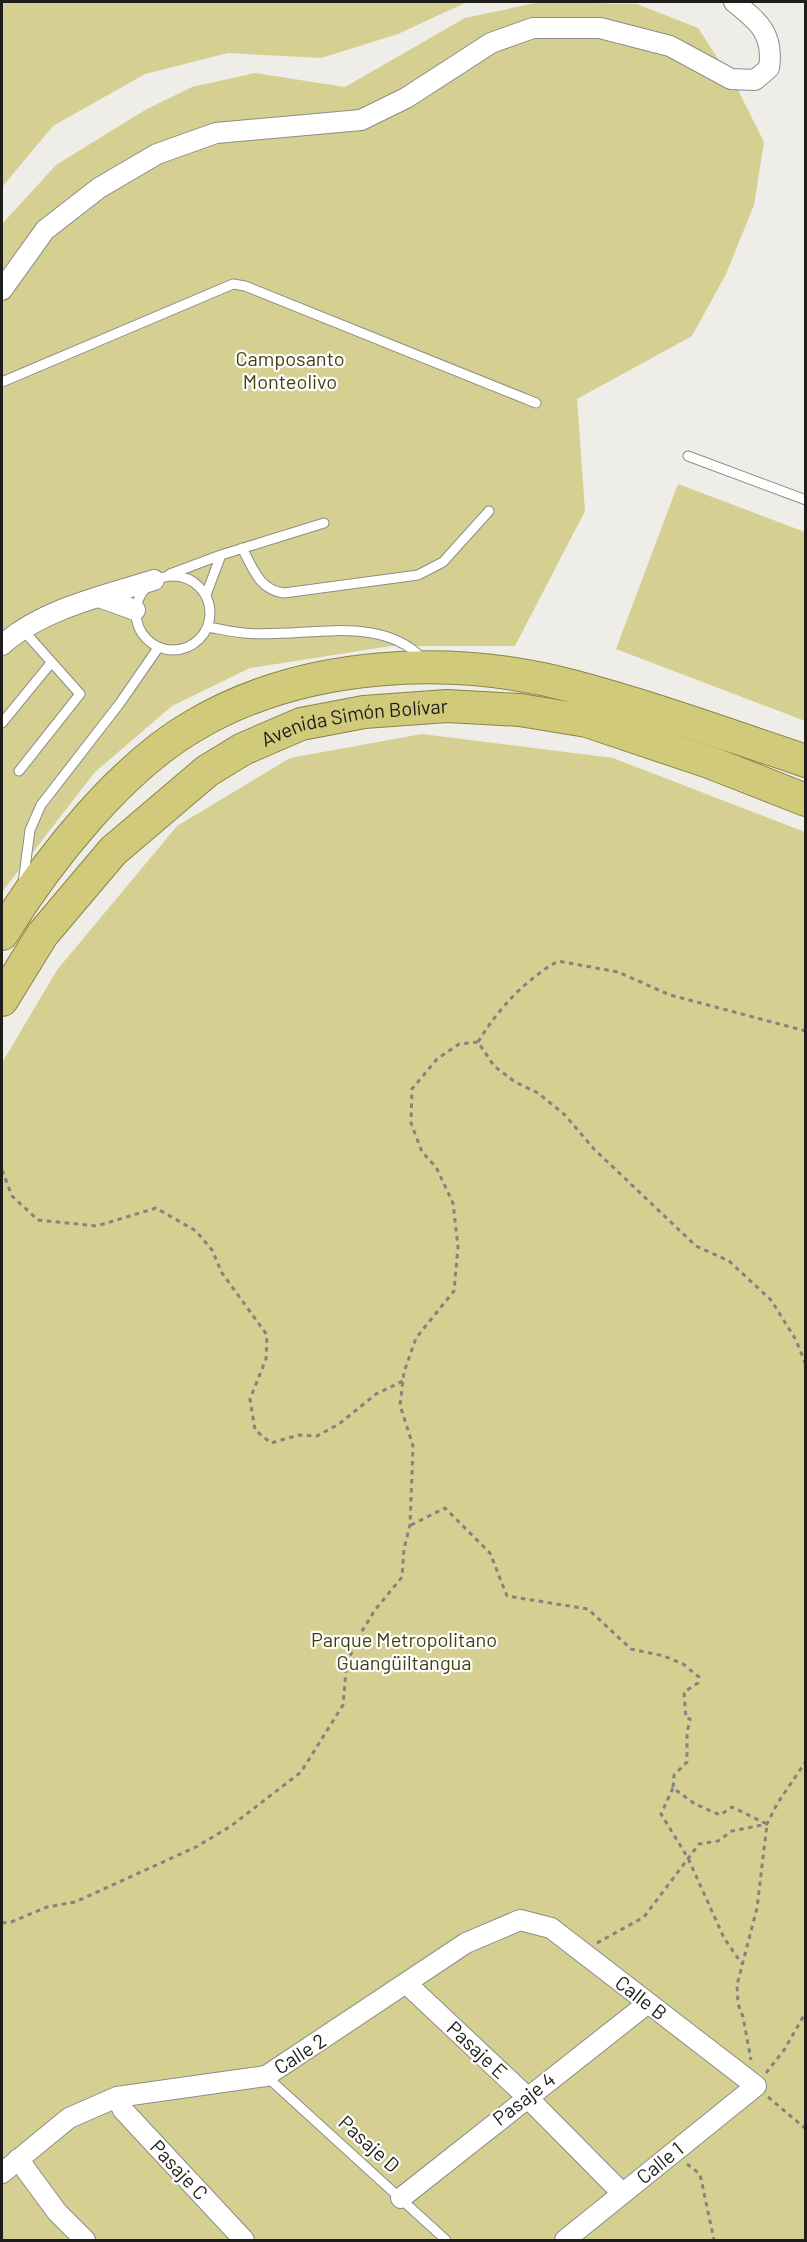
<svg xmlns="http://www.w3.org/2000/svg" width="807" height="2242" viewBox="0 0 807 2242" font-family="Barlow,sans-serif">
<style>
.green{fill:#d5d091}
.lines{fill:none;stroke-linecap:round;stroke-linejoin:round}
.service-casing{stroke:#8d8d86;stroke-width:11}
.minor-casing{stroke:#8d8d86;stroke-width:22}
.trunk-casing{stroke:#8b8444;stroke-width:34}
.path{stroke:#84837f;stroke-width:3;stroke-dasharray:4.5 4.5;stroke-linecap:butt}
.service{stroke:#fff;stroke-width:9}
.minor{stroke:#fff;stroke-width:20}
.trunk{stroke:#d2ca7b;stroke-width:32}
.labels{text-anchor:middle;stroke-width:4.5;stroke-linejoin:round;paint-order:stroke}
.park-label{font-size:20px;fill:#443f12;stroke:#fffffe}
.street-label{font-size:20px;fill:#1e1d1b;stroke:#fffffe}
</style>
<rect width="100%" height="100%" fill="#eeede7"/>
<!-- green -->
<path class="green" d="M2,2h465l-69,32 -77,24 -93,-5 -83,21 -92,52 -51,61z
M540,2l97,2 61,24 39,60 27,54 -10,63 -28,69 -34,62 -115,63 8,112 -70,135h-124l-141,22 -78,38 -77,66 -93,120v-668l54,-59 89,-55 47,-23 63,-14 90,14 120,-69z
M678,484l127,48v189l-189,-72z
M422,734l191,24 192,74v1408h-803v-1177l55,-93 120,-144 113,-68z"/>
<g class="lines">
<!-- service casing -->
<g class="service-casing">
<path id="service" d="M2,382l231,-98 12,2 291,117
M688,456l118,44
M242,548c11,20 17,42 42,45l134,-18 25,-13 46,-51
M170,574l51,-19 103,-32
M136 613a37 37 0 1 1 74 0a37 37 0 1 1-74 0Z
M206,595l15,-40
M208,627c12,2 24,5 36,6 58,6 135,-21 179,26
M2,723l49,-60
M19,771l61,-77 -57,-64
M23,883l7,-53 11,-25 79,-102 38,-55
M266,2076l180,164"/>
</g>
<!-- minor casing -->
<g class="minor-casing">
<path id="minor" d="M2,290l43,-60 54,-42 58,-34 59,-21 145,-13 45,-22 85,-55 42,-15h67l70,18 61,33 24,1 14,-12c5,-34 -10,-46 -35,-66
M99,597l36,13
M2,645c40,-36 101,-49 152,-65
M407,1984l119,112 96,97
M117,2097l6,13 121,130
M18,2159l39,53 28,28
M2,2173l67,-55 48,-21 149,-21 200,-133 54,-23 31,8 205,158 -191,154
M401,2198l247,-195"/>
</g>
<!-- trunk casing -->
<g class="trunk-casing">
<g id="trunk">
<path d="M2,934c45,-73 118,-166 193,-209 109,-64 256,-71 377,-39 79,21 156,49 234,75"/>
<path id="s1" d="M2,1000l40,-65 71,-84 94,-80 36,-22 58,-25 63,-12 83,-6 73,4 67,11 122,41 97,38"/>
</g>
</g>
<!-- path -->
<path class="path" d="M478,1042c21,-34 46,-61 80,-81l60,11 52,23 136,36
M2,1170l10,26 26,24 59,6 59,-18 40,23 16,19 10,23 45,62 -1,24 -16,40 5,31 16,13 28,-8 18,1 22,-12 37,-30 27,-13
M411,1525l34,-17 45,45 17,43 81,13 43,40 33,7 19,8 16,13 -1,6 -14,9 2,26 4,1 -3,14v29l-13,13 -1,13 22,16 25,11 12,-8 35,17 -10,84 -20,77 1,19 5,13 8,43
M673,1788l-12,26 27,44 36,80 18,26
M2,1923l9,-1 36,-15 28,-5 121,-55 35,-21 70,-54 42,-67 3,-35 8,-26 21,-34 27,-33 2,-28 6,-24 3,-79 -13,-41 4,-33 12,-34 38,-47 4,-44 -5,-44 -17,-36 -14,-15 -11,-29 1,-34 25,-30 22,-15 19,-2 16,24 21,16 23,11 27,22 29,34 102,97 33,15 42,39 25,40 10,25
M597,1943l47,-26 55,-73 19,-3 14,-10 35,-7 10,-20 29,-43
M766,2073l18,-23 22,-38
M768,2097l38,32
M687,2164l13,10 14,66"/>
<!-- service -->
<use href="#service" class="service"/>
<!-- minor -->
<use href="#minor" class="minor"/>
<!-- trunk -->
<use href="#trunk" class="trunk"/>
</g>
<g class="labels">
<!-- park labels -->
<g class="park-label">
<text x="290" y="366">Camposanto<tspan x="290" dy="23">Monteolivo</tspan></text>
<text x="404" y="1647">Parque Metropolitano<tspan x="404" dy="23">Guangüiltangua</tspan></text>
</g>
<!-- street labels -->
<g class="street-label">
<text dy="7" stroke="none"><textPath href="#s1" startOffset="468">Avenida Simón Bolívar</textPath></text>
<text transform="translate(641 1998) rotate(38)" y="7">Calle B</text>
<text transform="translate(477 2050) rotate(43)" y="7">Pasaje E</text>
<text transform="translate(300 2054) rotate(-33)" y="7">Calle 2</text>
<text transform="translate(524 2099) rotate(-38)" y="7">Pasaje 4</text>
<text transform="translate(369 2144) rotate(42)" y="7">Pasaje D</text>
<text transform="translate(660 2163) rotate(-39)" y="7">Calle 1</text>
<text transform="translate(179 2170) rotate(47)" y="7">Pasaje C</text>
</g>
</g>
<!-- border -->
<rect width="807" height="2242" fill="none" stroke="#1e1d1b" stroke-width="6"/>
</svg>
